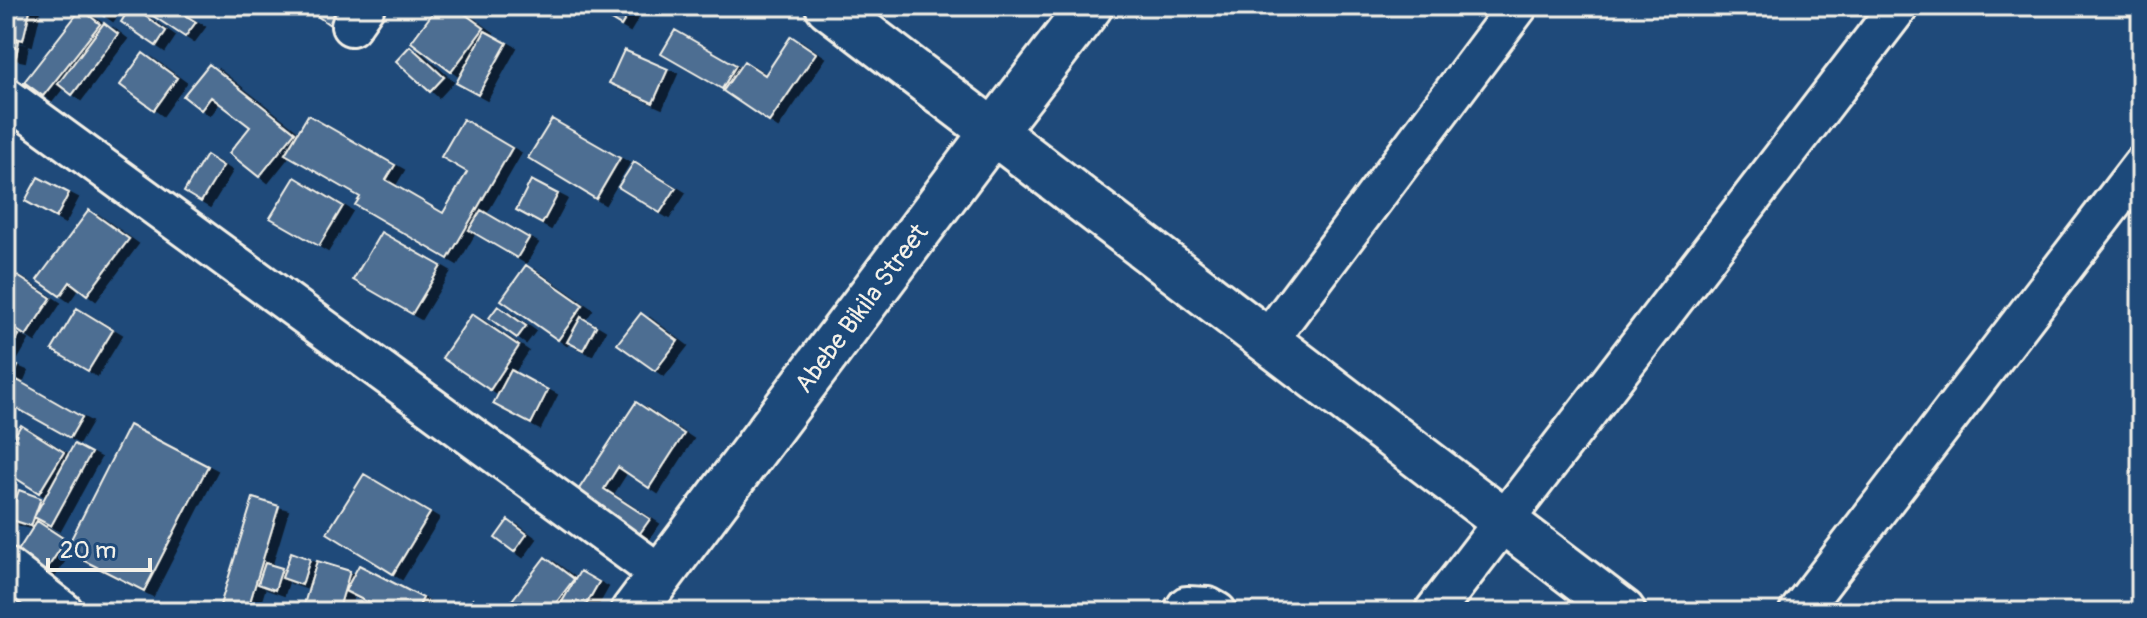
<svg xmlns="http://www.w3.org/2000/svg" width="2147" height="618" viewBox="0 0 2147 618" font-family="Pangolin,sans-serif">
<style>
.building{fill:#4d6e92;stroke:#f4f1e8;stroke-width:2;filter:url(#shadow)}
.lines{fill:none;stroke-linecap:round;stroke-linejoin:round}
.minor-casing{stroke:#f4f1e8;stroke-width:44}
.tertiary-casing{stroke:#f4f1e8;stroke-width:50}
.secondary-casing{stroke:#f4f1e8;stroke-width:50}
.minor{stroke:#1f4a7a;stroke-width:38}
.tertiary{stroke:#1f4a7a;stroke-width:44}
.secondary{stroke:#1f4a7a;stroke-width:44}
.labels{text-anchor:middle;stroke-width:7;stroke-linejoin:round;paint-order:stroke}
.street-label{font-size:26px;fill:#f4f1e8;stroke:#1f4a7a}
</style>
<defs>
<filter id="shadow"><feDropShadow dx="9" dy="5" stdDeviation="0" flood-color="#0009"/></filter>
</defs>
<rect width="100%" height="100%" fill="#1f4a7a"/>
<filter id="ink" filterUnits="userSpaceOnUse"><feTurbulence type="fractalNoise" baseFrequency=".0125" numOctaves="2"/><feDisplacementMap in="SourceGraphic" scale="16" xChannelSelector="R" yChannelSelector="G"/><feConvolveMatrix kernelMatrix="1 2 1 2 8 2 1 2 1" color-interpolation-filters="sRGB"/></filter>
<g filter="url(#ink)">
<!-- building -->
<path class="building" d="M10,6h21l-8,34 -17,-5z
M90,6h21l-7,10z
M131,6l35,25 -10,15 -35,-24z
M138,6h33l25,16 -11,15z
M303,6h44l-7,26z
M438,6h16l30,22 -33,44 -40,-30z
M588,6h45l-12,20z
M81,9l19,15 -57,72 -19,-14z
M104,23l14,11 -46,61 -14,-11z
M675,30l61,35 -14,24 -61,-35z
M485,31l22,12 -29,52 -22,-12z
M791,36l25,17 -47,69 -46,-31 21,-30 21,14z
M6,38l13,3 -3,15 -10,-2z
M410,46l34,31 -14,15 -34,-31z
M624,50l44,19 -15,34 -44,-20z
M143,53l34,25 -23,32 -34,-25z
M209,64l86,68 -36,45 -30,-24 21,-26 -39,-30 -10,13 -18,-14z
M308,115l87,50 -9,15 57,33 24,-41 -26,-15 22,-38 49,29 -64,111 -93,-54 5,-8 -75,-43z
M552,119l68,39 -24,41 -68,-41z
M206,155l17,11 -22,36 -17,-10z
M634,162l42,26 -16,25 -42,-26z
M38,177l31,16 -13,25 -31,-17z
M295,177l48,29 -24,40 -49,-28z
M531,180l27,14 -16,30 -26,-14z
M89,210l40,29 -42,56 -17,-13 -10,14 -23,-16z
M481,210l48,28 -12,20 -48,-28z
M381,232l60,34 -29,48 -59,-34z
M526,265l57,40 -25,35 -57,-40z
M13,273l38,25 -25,38 -20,-13v-39z
M498,306l28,20 -9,12 -28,-20z
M77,308l36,22 -25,41 -36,-21z
M641,313l37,28 -23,30 -38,-27z
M472,314l47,32 -29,44 -48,-32z
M581,317l15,9 -13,24 -16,-8z
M6,327l13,8 -13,22z
M6,361l12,5 -12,28z
M511,370l37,20 -17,34 -38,-20z
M17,380l65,37 -12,21 -64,-36z
M636,402l48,32 -35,54 -31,-21 -14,22 46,30 -12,17 -63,-41z
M21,425l43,27 -25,41 -33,-21v-22z
M129,425l79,41 -64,125 -79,-40z
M74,444l17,9 -40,73 -17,-9z
M364,474l66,39 -37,61 -66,-41z
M19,490l22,8 -10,28 -22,-7z
M253,498l26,8 -32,106h-29z
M508,520l19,14 -13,18 -19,-14z
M37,521l29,19 -21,32 -29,-18z
M291,552l19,7 -8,26 -20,-7z
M545,557l29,22 -25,33h-46z
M317,561l33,10 -12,41 -36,-1z
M265,563l17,5 -7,22 -17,-6z
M359,565l64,33 -7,14h-29l-42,-21z
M580,571l19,11 -17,30h-14l-9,-5z
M473,599l16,13h-27z"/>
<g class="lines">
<!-- minor casing -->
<g class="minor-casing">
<path id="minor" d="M351,26l14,-20
M6,97l654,477
M1267,341l251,-335
M6,567l58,45
M1183,612l4,-6 21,1 9,5
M1434,612l465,-606
M1799,612l342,-446"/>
</g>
<!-- tertiary casing -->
<g class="tertiary-casing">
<path id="tertiary" d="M828,6l795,606"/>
</g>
<!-- secondary casing -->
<g class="secondary-casing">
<g id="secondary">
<path id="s1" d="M633,612l360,-480 97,-126"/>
</g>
</g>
<!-- minor -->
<use href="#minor" class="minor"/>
<!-- tertiary -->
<use href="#tertiary" class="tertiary"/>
<!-- secondary -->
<use href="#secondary" class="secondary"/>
</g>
</g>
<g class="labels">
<!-- street labels -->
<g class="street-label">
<text dy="9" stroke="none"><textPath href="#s1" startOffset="380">Abebe Bikila Street</textPath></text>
</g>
</g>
<!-- margin -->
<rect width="2147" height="618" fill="none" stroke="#1f4a7a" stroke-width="32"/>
<rect x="16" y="16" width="2115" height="586" fill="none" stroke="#f4f1e8" stroke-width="3" filter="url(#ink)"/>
<!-- scale -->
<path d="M48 558v12h102v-12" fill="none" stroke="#f4f1e8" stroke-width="4"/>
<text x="60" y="558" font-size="24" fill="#f4f1e8" stroke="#1f4a7a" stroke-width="6" paint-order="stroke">20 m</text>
</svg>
